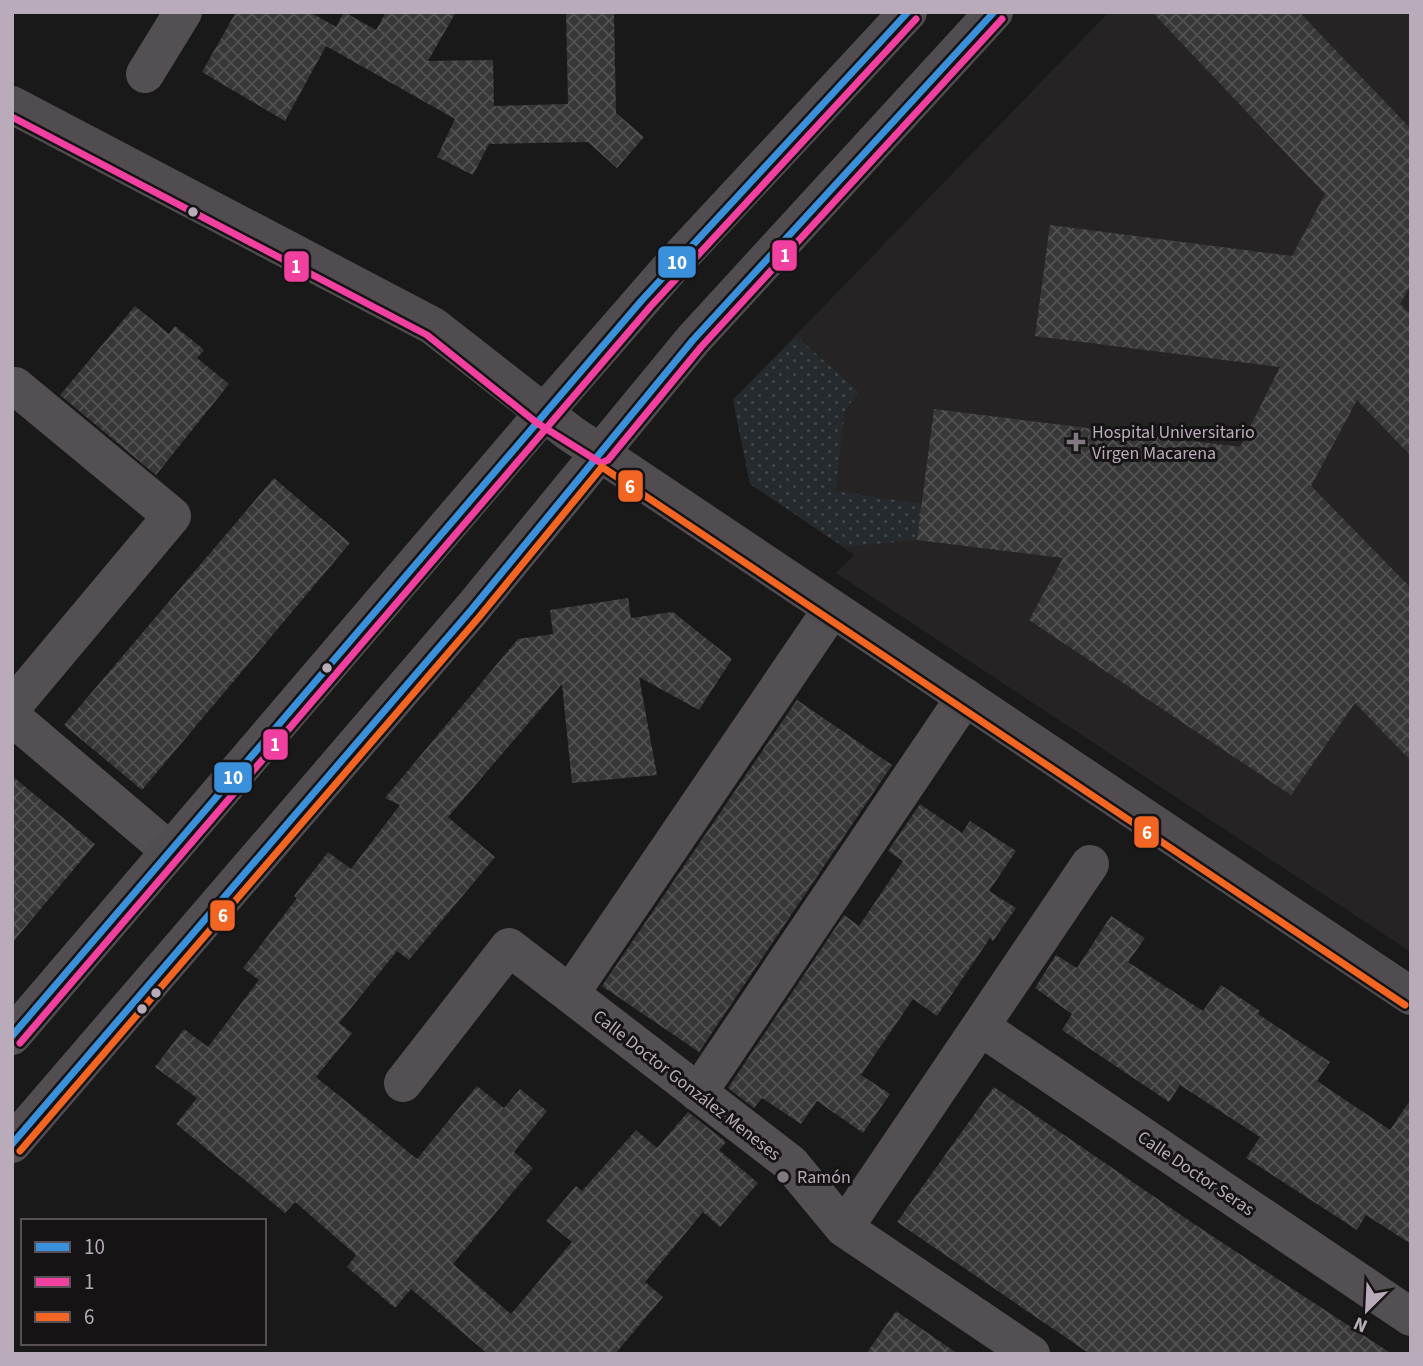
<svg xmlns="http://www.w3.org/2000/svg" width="1423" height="1366" viewBox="0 0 1423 1366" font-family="'Source Sans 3',sans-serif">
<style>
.built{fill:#262325}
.grass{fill:url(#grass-dots)}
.building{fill:url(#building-cross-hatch)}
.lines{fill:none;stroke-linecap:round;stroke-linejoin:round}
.street{stroke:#534f53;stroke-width:38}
.secondary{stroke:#514d51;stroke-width:38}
.primary{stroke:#504c50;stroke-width:38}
.bus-1-casing{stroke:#161315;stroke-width:12}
.bus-2-casing{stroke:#161315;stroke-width:12}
.bus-3-casing{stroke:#161315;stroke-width:12}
.bus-1{stroke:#3a90db;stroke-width:7}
.bus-2{stroke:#f240a1;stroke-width:7}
.bus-3{stroke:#f26522;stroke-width:7}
.bus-dot{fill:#b9abba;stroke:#161315;stroke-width:2.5}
.poi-dot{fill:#817882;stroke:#161315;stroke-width:2.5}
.labels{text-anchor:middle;stroke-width:6;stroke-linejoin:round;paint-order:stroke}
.poi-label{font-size:18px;fill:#b9abba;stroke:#161315;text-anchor:start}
.street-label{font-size:18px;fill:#b9abba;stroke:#161315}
.line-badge{stroke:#161315;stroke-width:2.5}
.badge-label{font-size:19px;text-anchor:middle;font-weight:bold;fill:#fff}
</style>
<defs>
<pattern id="grass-dots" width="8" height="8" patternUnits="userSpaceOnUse" patternTransform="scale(1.75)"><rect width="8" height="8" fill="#242a2d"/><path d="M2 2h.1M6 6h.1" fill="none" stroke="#424649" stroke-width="1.8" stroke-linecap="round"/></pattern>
<pattern id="building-cross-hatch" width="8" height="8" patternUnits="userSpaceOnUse" patternTransform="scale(1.75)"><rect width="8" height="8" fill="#383738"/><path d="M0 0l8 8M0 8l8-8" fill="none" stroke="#535153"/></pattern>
</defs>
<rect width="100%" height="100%" fill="#1a191a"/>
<!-- built -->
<path class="built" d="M1109,12h302v940l-575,-379 18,-18 -104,-71 -17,-84z"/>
<!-- grass -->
<path class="grass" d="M796,336l63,56 -14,18 -10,81 87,13 -5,36 -73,7 -94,-63 -17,-84z"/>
<!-- building -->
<path class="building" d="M236,12h74l26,15 8,-15 32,18 10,-18h70l-28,49 65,-1 1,46 74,-2 -2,-92h48l2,101 28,24 -27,31 -29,-26 -99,2 -16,31 -36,-18 18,-38 -129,-73 -41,75 -83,-49z
M1152,12h147l112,117v155l-11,20 11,11v141l-54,-56 -46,86 100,102v173l-56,-58 -64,92 -262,-175 34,-62 -146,-18 17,-131 306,38 40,-80 -245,-31 15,-111 242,31 33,-62z
M135,306l34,28 6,-8 29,24 -7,8 32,26 -73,91 -96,-80z
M274,478l76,65 -208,247 -78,-65z
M628,598l3,20 42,-6 59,47 -33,51 -60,-33 18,98 -85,8 -10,-99 -114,133 47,40 -86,103 -12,-9 -58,72 13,10 -36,44 101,82 60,-73 27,22 16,-19 27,22 -33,41 19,16 -80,96 58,50 61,-72 -26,-21 30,-35 6,5 54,-61 21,18 31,-36 38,30 -7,8 39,33 -38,44 -17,-15 -58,70 18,15 -48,57h-127l-77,-65 -16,19 -48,-41 9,-12 -61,-53 -10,11 -109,-89 21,-26 -42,-31 29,-38 24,18 51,-67 -16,-12 54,-70 -3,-2 34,-44 23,17 49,-64 -15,-7 133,-159 35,-5 -3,-24z
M797,700l95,65 -193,287 -97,-66z
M12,776l83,68 -83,99z
M920,804l42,29 8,-12 46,30 -27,40 27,17 -23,33 -3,-3 -53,78 -24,-17 -52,76 29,19 -27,39 -46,-32 -16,23 -39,-26 -8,10 -26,-20 116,-173 15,11 44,-65 -15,-10z
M1111,916l34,22 -17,24 75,49 18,-26 39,26 -2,3 72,48 -13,19 73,49 21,-31v145l-45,-29 -9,15 -111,-72 14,-21 -80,-52 -11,17 -107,-72 10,-16 -37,-26 21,-33 21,13z
M994,1087l203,139 195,128h-302l-193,-132z
M896,1311l62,43h-92z"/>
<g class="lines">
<!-- street -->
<path class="street" d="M145,74l38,-62
M12,389l3,-3 157,130 -160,191
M12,717l158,134
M570,994l262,-385
M982,1028l429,289
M403,1083l106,-136 281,216 54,65 187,126
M698,1093l267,-396
M844,1228l246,-364"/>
<!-- secondary -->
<path class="secondary" d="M12,1036l531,-622
M12,1144l460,-535 128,-156"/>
<!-- primary -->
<path class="primary" d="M12,105l421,221 137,107 841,563
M543,414l127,-146 238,-256
M600,453l93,-113 301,-328"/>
<!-- bus-1 casing -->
<g class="bus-1-casing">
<path id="bus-1" d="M12,1036l630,-736 266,-288
M12,1144l460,-535 221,-269 301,-328"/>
</g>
<!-- bus-2 casing -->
<g class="bus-2-casing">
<path id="bus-2" d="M12,117l415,218 110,88 64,40 7,-3 93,-113 301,-328
M20,1043l630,-736 266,-288"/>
</g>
<!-- bus-3 casing -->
<g class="bus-3-casing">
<path id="bus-3" d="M20,1151l460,-535 122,-149 803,538"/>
</g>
<!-- bus-1 -->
<use href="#bus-1" class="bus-1"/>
<!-- bus-2 -->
<use href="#bus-2" class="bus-2"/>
<!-- bus-3 -->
<use href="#bus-3" class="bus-3"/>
</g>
<!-- markers -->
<g class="bus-dot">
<circle cx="193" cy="212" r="6"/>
<circle cx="327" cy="668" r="6"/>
<circle cx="156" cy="993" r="6"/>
<circle cx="142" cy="1009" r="6"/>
</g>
<g class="poi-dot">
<path d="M1072.5 431.5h7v7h7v7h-7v7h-7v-7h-7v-7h7z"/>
<circle cx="783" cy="1177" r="7"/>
</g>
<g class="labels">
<!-- poi labels -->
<g class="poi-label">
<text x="1092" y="438">Hospital Universitario<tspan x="1092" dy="21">Virgen Macarena</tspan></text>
<text x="797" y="1183">Ramón</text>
</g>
<!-- street labels -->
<g class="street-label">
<text transform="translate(687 1085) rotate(38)" y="6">Calle Doctor González Meneses</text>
<text transform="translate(1196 1173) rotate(34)" y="6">Calle Doctor Seras</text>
</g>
</g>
<g class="line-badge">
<rect x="771" y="239" width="27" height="33" rx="7" fill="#f240a1"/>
<rect x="657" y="245" width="40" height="34" rx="7" fill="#3a90db"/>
<rect x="283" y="250" width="27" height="33" rx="7" fill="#f240a1"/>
<rect x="617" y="469" width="27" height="34" rx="7" fill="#f26522"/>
<rect x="262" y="728" width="27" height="33" rx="7" fill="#f240a1"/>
<rect x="213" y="761" width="40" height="33" rx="7" fill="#3a90db"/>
<rect x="1133" y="815" width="27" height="34" rx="7" fill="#f26522"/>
<rect x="209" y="899" width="27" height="33" rx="7" fill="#f26522"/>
</g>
<g class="badge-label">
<text x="785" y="262">1</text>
<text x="677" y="269">10</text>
<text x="296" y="273">1</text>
<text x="630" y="493">6</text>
<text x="275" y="751">1</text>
<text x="233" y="784">10</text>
<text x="1147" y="839">6</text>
<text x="223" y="922">6</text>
</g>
<!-- border -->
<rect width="1423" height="1366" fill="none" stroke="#b9abba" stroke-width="28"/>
<!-- legend -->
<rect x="21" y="1219" width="245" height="126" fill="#161315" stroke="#575057" stroke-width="2"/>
<rect x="35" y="1242" width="35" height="10" fill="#3a90db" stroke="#575057" stroke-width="2"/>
<text x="84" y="1254" font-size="21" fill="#b9abba">10</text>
<rect x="35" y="1277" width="35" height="10" fill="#f240a1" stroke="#575057" stroke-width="2"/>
<text x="84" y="1289" font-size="21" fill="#b9abba">1</text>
<rect x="35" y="1312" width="35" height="10" fill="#f26522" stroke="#575057" stroke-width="2"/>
<text x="84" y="1324" font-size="21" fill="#b9abba">6</text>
<!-- north arrow -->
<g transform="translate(1367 1310) rotate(204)" stroke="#161315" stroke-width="5" paint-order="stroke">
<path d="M0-5L12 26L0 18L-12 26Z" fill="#b9abba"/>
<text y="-10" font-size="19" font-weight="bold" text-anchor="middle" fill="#b9abba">N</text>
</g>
</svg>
